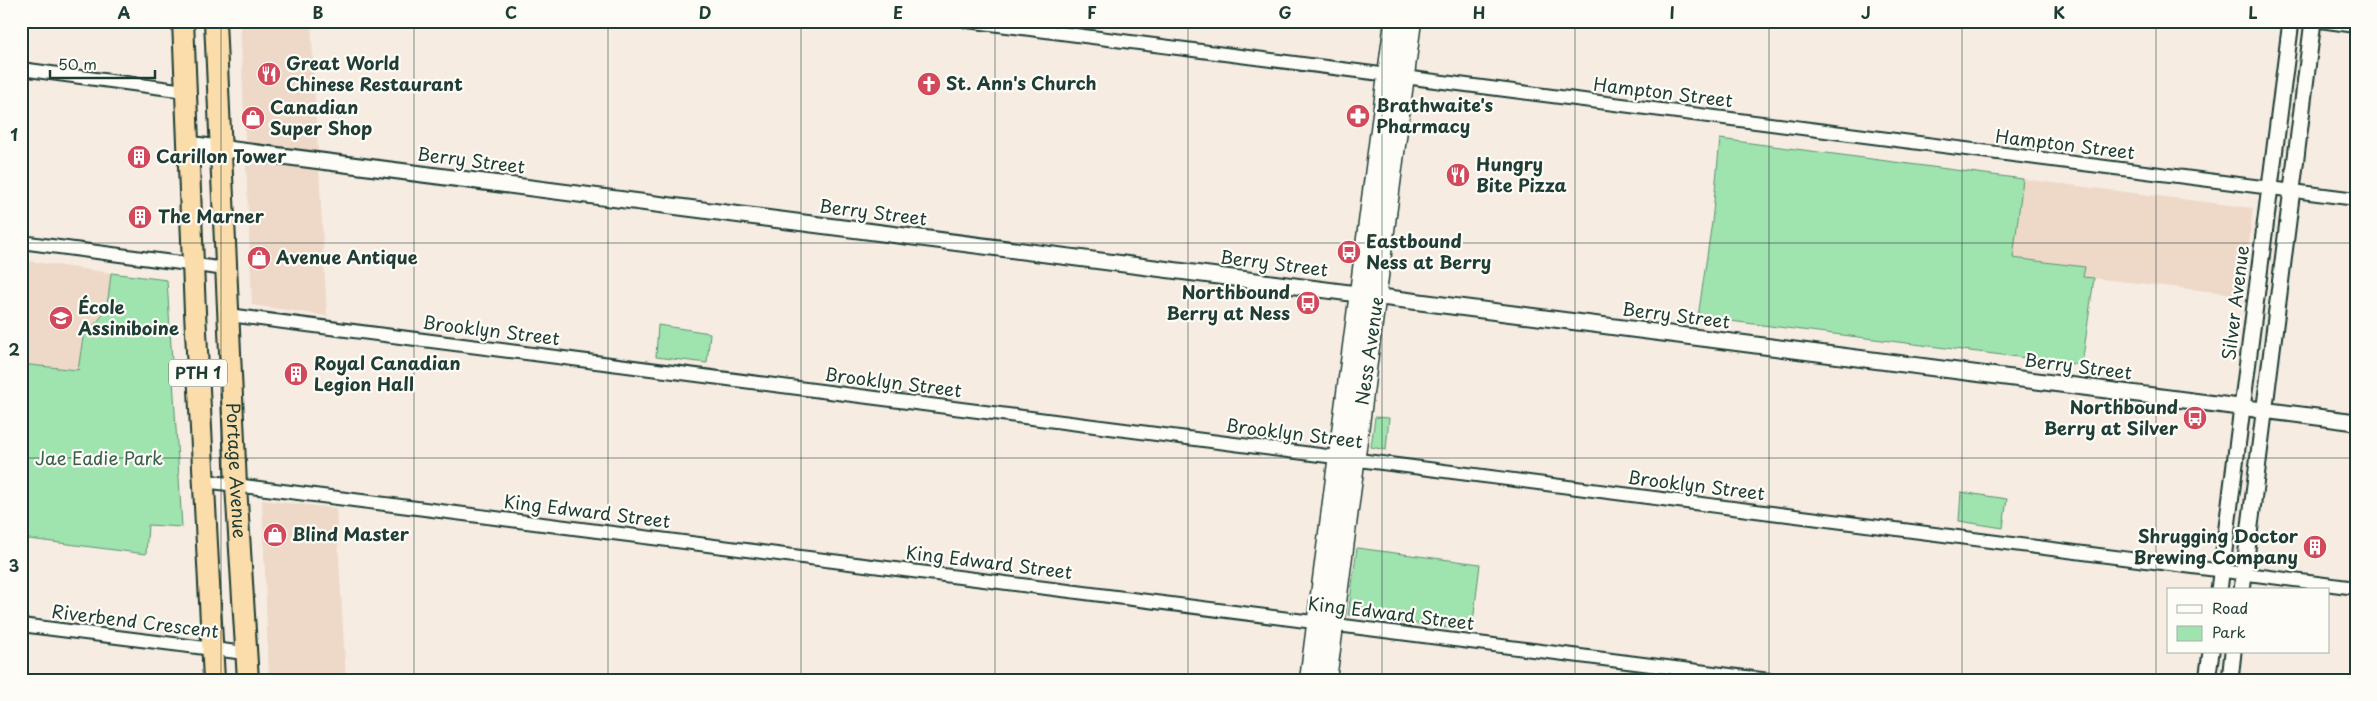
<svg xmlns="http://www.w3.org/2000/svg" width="2377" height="701" viewBox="0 0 2377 701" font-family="'Playpen Sans',sans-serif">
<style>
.built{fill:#eed9c8}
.green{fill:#9fe3ae;stroke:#5f9071}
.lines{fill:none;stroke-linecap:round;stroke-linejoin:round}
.minor-casing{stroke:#1f3d34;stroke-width:16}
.tertiary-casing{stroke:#1f3d34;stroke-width:19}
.secondary-casing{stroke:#1f3d34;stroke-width:21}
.trunk-casing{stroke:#1f3d34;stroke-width:24}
.minor{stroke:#fdfcf7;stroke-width:12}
.tertiary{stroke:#fdfcf7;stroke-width:15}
.secondary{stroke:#fdfcf7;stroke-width:18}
.trunk{stroke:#fbddab;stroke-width:20}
.grid{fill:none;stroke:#1f3d34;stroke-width:1;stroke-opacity:0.55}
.labels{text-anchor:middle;stroke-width:4.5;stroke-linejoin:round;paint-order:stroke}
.shield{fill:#fdfcf7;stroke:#62766e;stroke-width:1}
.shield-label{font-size:16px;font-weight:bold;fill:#1f3d34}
.poi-label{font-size:18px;font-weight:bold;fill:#1f3d34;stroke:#fdfcf7;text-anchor:start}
.street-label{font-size:18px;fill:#1f3d34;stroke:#fdfcf7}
.park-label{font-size:18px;fill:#395e4c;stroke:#fdfcf7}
.neatline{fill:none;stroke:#1f3d34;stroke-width:2}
.grid-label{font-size:16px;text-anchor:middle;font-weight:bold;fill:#1f3d34}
</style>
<rect width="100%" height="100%" fill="#f6ece2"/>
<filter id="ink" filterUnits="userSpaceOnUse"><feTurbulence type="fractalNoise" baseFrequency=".02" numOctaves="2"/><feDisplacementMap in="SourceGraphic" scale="10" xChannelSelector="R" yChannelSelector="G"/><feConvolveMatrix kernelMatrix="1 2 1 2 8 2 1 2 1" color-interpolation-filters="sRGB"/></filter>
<g filter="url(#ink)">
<!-- built -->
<path class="built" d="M240,21h71l16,295 -75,-11z
M2023,179l230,29 -10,87 -160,-18 1,-10 -71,-9z
M21,260l90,13 -5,37 -12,16 -10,5 -6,39 -57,-6z
M262,500l74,8 10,172h-77z"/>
<!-- green -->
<path class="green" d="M1720,139l303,40 -10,79 72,9 -2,10 11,1 -12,87 -384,-48 14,-95z
M111,273l56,7 15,247 -34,-2 -2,29 -125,-16v-174l57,6 6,-39c25,-12 24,-33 27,-58z
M658,325l52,8 -3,30 -51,-6z
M1375,417l14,1 -3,32 -15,-3z
M1961,492l46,7 -4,29 -44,-7z
M1357,548l123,16 -8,67 -124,-16z"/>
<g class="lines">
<!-- minor casing -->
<g class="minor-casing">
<path id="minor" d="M967,21l1389,178
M2320,21l36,5
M21,69l164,22
M21,242l205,27
M229,315l2127,273
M204,481l1565,199
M21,625l224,28"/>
</g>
<!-- tertiary casing -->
<g class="tertiary-casing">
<path id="tertiary" d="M188,144l2168,278
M2219,590l72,-569
M2242,590l71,-569
M2207,680l4,-28
M2230,680l3,-28"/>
</g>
<!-- secondary casing -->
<g class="secondary-casing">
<path id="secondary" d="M1309,680l85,-659
M1327,680l85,-659"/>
</g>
<!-- trunk casing -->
<g class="trunk-casing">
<g id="trunk">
<path d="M183,21l12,291 19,368"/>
<path id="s1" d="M215,21l21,464 12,195"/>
</g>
</g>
<!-- minor -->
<use href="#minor" class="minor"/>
<!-- tertiary -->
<use href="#tertiary" class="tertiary"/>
<!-- secondary -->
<use href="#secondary" class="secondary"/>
<!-- trunk -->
<use href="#trunk" class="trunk"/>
</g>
</g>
<!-- grid -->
<path class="grid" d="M221,21v659M414,21v659M608,21v659M801,21v659M995,21v659M1188,21v659M1382,21v659M1575,21v659M1769,21v659M1962,21v659M2156,21v659M21,243h2335M21,458h2335"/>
<!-- icons -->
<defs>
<g id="restaurant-disc" transform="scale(1.25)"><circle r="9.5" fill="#d1495b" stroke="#fdfcf7"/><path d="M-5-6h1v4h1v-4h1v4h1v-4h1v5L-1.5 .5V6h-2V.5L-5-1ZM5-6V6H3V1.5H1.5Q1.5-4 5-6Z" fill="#fff"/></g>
<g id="church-disc" transform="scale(1.25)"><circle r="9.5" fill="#d1495b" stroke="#fdfcf7"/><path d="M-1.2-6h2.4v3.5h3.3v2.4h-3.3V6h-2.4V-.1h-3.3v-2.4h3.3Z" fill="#fff"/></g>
<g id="pharmacy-disc" transform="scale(1.25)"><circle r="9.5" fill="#d1495b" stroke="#fdfcf7"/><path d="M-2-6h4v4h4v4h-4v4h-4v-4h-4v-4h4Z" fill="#fff"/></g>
<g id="shop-disc" transform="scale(1.25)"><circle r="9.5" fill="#d1495b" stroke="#fdfcf7"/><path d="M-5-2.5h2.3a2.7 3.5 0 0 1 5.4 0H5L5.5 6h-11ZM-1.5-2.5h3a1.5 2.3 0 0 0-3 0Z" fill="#fff"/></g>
<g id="building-disc" transform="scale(1.25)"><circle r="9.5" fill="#d1495b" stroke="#fdfcf7"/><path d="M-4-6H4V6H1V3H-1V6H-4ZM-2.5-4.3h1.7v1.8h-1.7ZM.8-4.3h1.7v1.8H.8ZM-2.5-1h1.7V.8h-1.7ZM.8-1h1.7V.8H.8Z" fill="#fff"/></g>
<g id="bus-disc" transform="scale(1.25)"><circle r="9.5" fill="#d1495b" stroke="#fdfcf7"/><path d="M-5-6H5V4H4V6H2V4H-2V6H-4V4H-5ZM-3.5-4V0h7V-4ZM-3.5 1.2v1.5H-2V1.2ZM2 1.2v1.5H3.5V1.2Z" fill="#fff"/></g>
<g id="school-disc" transform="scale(1.25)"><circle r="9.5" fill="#d1495b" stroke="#fdfcf7"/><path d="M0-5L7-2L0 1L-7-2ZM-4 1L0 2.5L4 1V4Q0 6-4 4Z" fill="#fff"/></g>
</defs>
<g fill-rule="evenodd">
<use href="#restaurant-disc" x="269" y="74"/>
<use href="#church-disc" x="929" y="84"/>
<use href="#pharmacy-disc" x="1358" y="116"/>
<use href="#shop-disc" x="253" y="118"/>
<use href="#building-disc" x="139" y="157"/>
<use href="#restaurant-disc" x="1458" y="175"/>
<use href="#building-disc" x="140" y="217"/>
<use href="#bus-disc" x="1349" y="252"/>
<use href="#shop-disc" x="259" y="258"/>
<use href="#bus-disc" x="1308" y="303"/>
<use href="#school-disc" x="61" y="318"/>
<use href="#building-disc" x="296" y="374"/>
<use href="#bus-disc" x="2195" y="418"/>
<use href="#shop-disc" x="275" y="535"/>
<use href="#building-disc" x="2315" y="547"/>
</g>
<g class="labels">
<!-- shield labels -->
<rect class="shield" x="169" y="359.5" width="58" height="27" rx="4"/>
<g class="shield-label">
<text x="198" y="379">PTH 1</text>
</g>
<!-- poi labels -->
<g class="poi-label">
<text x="286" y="70">Great World<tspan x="286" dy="21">Chinese Restaurant</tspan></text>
<text x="946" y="90">St. Ann's Church</text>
<text x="1376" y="112">Brathwaite's<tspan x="1376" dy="21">Pharmacy</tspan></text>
<text x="270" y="114">Canadian<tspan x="270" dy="21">Super Shop</tspan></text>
<text x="156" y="163">Carillon Tower</text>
<text x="1476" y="171">Hungry<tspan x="1476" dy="21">Bite Pizza</tspan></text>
<text x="158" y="223">The Marner</text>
<text x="1366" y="248">Eastbound<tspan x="1366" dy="21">Ness at Berry</tspan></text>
<text x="276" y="264">Avenue Antique</text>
<text x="1290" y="299" text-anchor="end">Northbound<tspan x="1290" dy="21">Berry at Ness</tspan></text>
<text x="78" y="314">École<tspan x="78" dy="21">Assiniboine</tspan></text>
<text x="314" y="370">Royal Canadian<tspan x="314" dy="21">Legion Hall</tspan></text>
<text x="2178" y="414" text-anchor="end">Northbound<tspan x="2178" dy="21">Berry at Silver</tspan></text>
<text x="292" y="541">Blind Master</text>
<text x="2298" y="543" text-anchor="end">Shrugging Doctor<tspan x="2298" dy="21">Brewing Company</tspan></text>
</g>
<!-- street labels -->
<g class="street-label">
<text transform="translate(1663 93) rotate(7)" y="6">Hampton Street</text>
<text transform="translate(2065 145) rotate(7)" y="6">Hampton Street</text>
<text transform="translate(471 161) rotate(7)" y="6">Berry Street</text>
<text transform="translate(873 213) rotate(7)" y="6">Berry Street</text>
<text transform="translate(1274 264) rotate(7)" y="6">Berry Street</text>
<text transform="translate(2236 303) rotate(-83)" y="6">Silver Avenue</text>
<text transform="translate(1676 316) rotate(7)" y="6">Berry Street</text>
<text transform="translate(491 331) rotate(7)" y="6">Brooklyn Street</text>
<text transform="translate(1370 351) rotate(-82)" y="6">Ness Avenue</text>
<text transform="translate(2078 367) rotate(7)" y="6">Berry Street</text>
<text transform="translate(893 383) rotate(7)" y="6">Brooklyn Street</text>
<text transform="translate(1294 434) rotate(7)" y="6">Brooklyn Street</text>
<text dy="6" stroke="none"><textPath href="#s1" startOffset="450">Portage Avenue</textPath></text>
<text transform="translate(1696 486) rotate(7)" y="6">Brooklyn Street</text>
<text transform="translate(587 512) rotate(7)" y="6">King Edward Street</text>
<text transform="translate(989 563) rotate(7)" y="6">King Edward Street</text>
<text transform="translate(1391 614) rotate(7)" y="6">King Edward Street</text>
<text transform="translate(135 622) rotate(7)" y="6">Riverbend Crescent</text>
</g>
<!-- park labels -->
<g class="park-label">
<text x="99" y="465">Jae Eadie Park</text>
</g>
</g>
<!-- margin -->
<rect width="2377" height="701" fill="none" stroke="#fdfcf7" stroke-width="55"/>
<!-- legend -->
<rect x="2167" y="588" width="162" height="65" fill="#fdfcf7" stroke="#a4b0a9"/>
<rect x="2177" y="605" width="25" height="8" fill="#fdfcf7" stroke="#a4b0a9"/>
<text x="2212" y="614" font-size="15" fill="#1f3d34">Road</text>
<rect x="2177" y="626" width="25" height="15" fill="#9fe3ae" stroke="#a4b0a9"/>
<text x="2212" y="638" font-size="15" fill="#1f3d34">Park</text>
<!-- scale -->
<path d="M50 70v8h105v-8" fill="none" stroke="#1f3d34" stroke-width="2.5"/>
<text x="58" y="70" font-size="15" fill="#1f3d34" stroke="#fdfcf7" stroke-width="4" paint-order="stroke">50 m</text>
<rect x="28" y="28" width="2322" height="646" class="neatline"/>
<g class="grid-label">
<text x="124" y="19">A</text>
<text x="318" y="19">B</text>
<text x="511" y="19">C</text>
<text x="705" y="19">D</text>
<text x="898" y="19">E</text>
<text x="1092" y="19">F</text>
<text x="1285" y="19">G</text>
<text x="1479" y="19">H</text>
<text x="1672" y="19">I</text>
<text x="1866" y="19">J</text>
<text x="2059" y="19">K</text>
<text x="2253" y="19">L</text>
<text x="14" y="141">1</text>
<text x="14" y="356">2</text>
<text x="14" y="572">3</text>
</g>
</svg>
